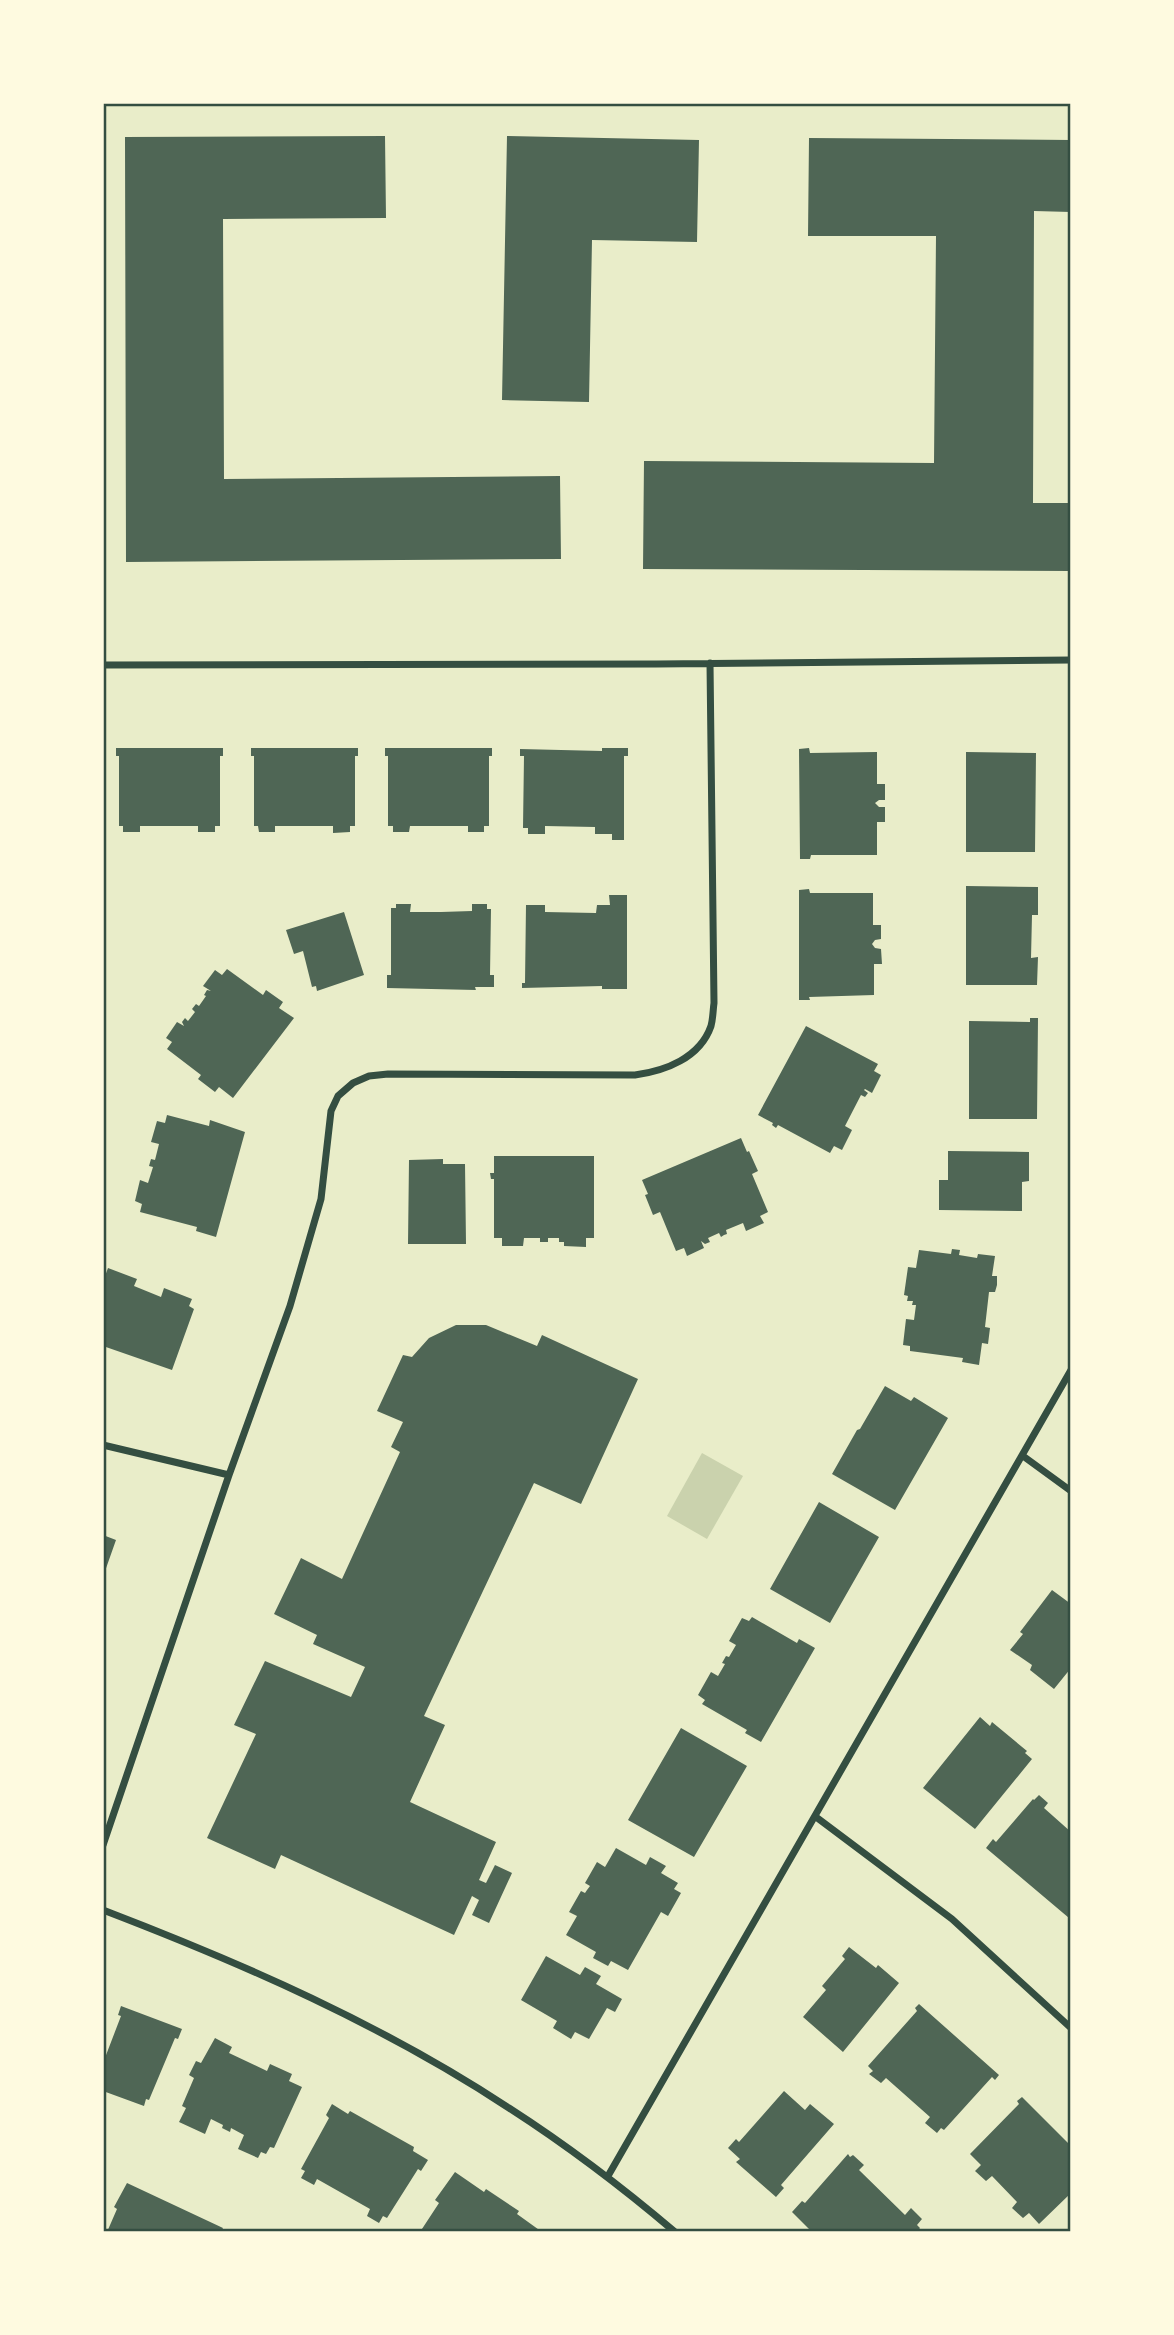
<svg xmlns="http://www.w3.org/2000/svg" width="1174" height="2335" viewBox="0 0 1174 2335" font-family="Ubuntu,sans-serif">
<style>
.green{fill:#cad2ad}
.building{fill:#4f6655}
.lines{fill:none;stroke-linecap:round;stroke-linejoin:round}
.minor{stroke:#344e41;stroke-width:7}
.neatline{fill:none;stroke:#344e41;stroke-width:2.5}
</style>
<rect width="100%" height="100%" fill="#e9edc9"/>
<!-- green -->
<path class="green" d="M702,1453l41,23 -36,63 -40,-23z"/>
<!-- building -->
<path class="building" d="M385,136l1,82 -163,1 1,260 336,-3 1,83 -435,3 -1,-425z
M507,136l192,4 -2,102 -105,-2 -3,162 -87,-2z
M809,138l262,2v72l-37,-1 -1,292h38v68l-428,-2 1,-108 290,2 2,-227h-128z
M116,748h107v8h-3v70h-5v6h-17v-6h-58v6h-17v-6h-4v-70h-3z
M251,748h107v8h-3v70h-5v6l-17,1v-7h-58v6h-16l-1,-6h-4v-70h-3z
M385,748h107v8h-3v70h-5v6h-16v-6h-58l-1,6h-16v-6h-5v-70h-3z
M602,748h26v8h-4v84h-12v-6h-17v-7l-50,-1v8h-17v-6h-5l1,-72h-4v-7l82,2z
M809,748l1,5 67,-1v32h8v16h-6l-4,3 4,4h6v15h-8v33h-66l-1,4h-10l-1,-110z
M966,752l70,1 -1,99h-69z
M966,886l72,1v28h-6l-1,43 7,-1 -1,28h-71z
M809,889l1,4h63v32h8v14l-6,1 -3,4 3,4 6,1 1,15h-8v31l-65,2 1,3h-11v-110z
M609,895h18v94h-25v-3l-80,2v-5h3l1,-78h19v7l51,1 1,-8h13z
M396,904h15l-1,8h31l31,-1v-7h15v5h4l-1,66h4v12h-19l1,3 -89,-2v-13h4v-67h5z
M344,912l20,63 -47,16 -1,-5 -4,1 -9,-36 -9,3 -8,-24z
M227,969l36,26 3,-5 17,12 -4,6 15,10 -61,80 -14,-11 -4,5 -17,-13 3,-4 -34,-26 5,-7 -6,-4 11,-16 7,4 -2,-4 3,-4 3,3 7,-9 -3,-3 4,-5 3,2 7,-10 -2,-1 3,-5 4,1 -8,-5 12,-16 7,5z
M1030,1018h8l-1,101h-68v-98l61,1z
M806,1026l72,38 -4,7 7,4 -9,18 -7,-4 -1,1 4,3 -3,4 -4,-2 -16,31 7,4 -10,20 -8,-4 -4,7 -52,-28 -2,3 -4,-3 1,-2 -15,-8z
M167,1115l42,11 1,-6 35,12 -29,105 -20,-6 1,-4 -57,-15 2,-8 -7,-3 5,-21 8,3 5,-16 -4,-1 2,-7 4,1 4,-16 -8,-2 6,-21 8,2z
M741,1138l6,14 2,-1 9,20 -6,3 16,38 -8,4 4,7 -18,8 -3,-8 -17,7 1,4 -3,1 -3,2 -2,-4 -11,5 2,4 -5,2 -4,-3 3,7 -17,8 -3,-8 -8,3 -16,-39 -7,3 -8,-20 3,-1 -6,-14z
M948,1151l81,1v29l-7,1v29l-83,-1v-30h9z
M494,1156h100v82h-8v9l-22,-1v-4h-5v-4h-11v4h-8v-4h-16l-1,8h-21v-8h-8v-59h-3l-1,-6h4z
M443,1159v5h22l1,80h-58l1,-84z
M952,1249l8,1 -1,5 18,3 1,-4 17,2 -3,20h5v9l-2,7h-6l-4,35 5,1 -2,16 -6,-1 -3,22 -17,-3 1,-4 -53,-7v-5l-7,-1 3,-26 8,1 2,-15h-4l1,-4h-6l1,-5 -4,-1 4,-28 8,1 3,-18 32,4z
M108,1268l29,11 -3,7 27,11 3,-9 28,11 -3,7 5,3 -22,61 -69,-24v-71l2,1z
M456,1325h30l51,21 5,-11 96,44 -57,125 -47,-21 -110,233 21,9 -35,77 86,40 -17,38 7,3 9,-18 17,8 -23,50 -17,-8 7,-15 -7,-4 -18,39 -173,-80 -6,14 -68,-31 49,-104 -22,-9 31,-64 86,36 14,-30 -52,-23 4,-9 -43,-21 27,-56 41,21 58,-127 -9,-5 12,-25 -26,-11 26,-56 9,2 17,-19z
M885,1386l26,15 3,-4 34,21 -53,92 -63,-36 25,-44 3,-1z
M819,1502l60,35 -49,86 -60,-34z
M103,1535l13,5 -12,34h-1z
M1052,1590l19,14v64l-17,21 -24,-19 2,-5 -22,-15 13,-16 -3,-2z
M752,1617l45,26 2,-4 16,9 -54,94 -16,-9 2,-3 -45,-26 3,-4 -7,-5 13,-23 7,4 7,-12 -3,-1 4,-7 3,1 7,-12 -7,-4 13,-23 7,3z
M980,1717l10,9 2,-4 35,29 -2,2 7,6 -57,70 -52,-41z
M681,1728l66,38 -53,91 -66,-37z
M1039,1795l9,8 -4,5 27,24v84l-2,2 -83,-70 7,-9 3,3 37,-43 1,1z
M616,1848l30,17 4,-8 16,9 -5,7 17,10 -4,6 7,4 -13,23 -7,-4 -33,58 -17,-9 -3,5 -15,-8 3,-6 -30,-17 11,-19 -8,-4 12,-21 4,2 2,-3 3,-4 -5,-3 12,-21 8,5z
M849,1947l27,21 2,-3 21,18 -56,69 -40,-35 23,-27 -4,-4 23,-27 -3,-3z
M546,1956l34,19 5,-8 16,9 -5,8 26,15 -7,13 -8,-4 -18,31 -14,-7 -4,7 -18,-11 4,-7 -36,-21z
M919,2004l80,71 -4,5 -3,-3 -48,53 -3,-2 -4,5 -12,-10 5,-6 -44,-39 -5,5 -12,-9 4,-3 -5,-5 49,-55 -2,-3z
M121,2006l61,23 -4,10 -3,-1 -26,62 -3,-1 -2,7 -41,-15v-28l18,-47 -3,-1z
M215,2038l17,9 -3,6 38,18 3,-7 22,10 -3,7 13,6 -28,61 -4,-1 -4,7 -5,-2 -3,6 -20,-9 6,-14 -13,-7 -1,4 -8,-4 1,-3 -12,-6 -6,15 -26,-12 7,-14 -4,-2 12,-28 -5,-3 7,-14 5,2z
M784,2091l21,19 5,-6 24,20 -53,61 3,3 -8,9 -40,-35 4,-3 -12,-11 8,-9 3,3z
M1022,2097l49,49v47l-32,31 -10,-11 -6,5 -11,-10 5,-6 -25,-26 -6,5 -11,-10 6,-6 -11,-11 49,-50 -2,-3z
M332,2104l16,10 2,-3 64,36 -1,4 15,9 -7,11 -3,-2 -31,49 -4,-2 -4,7 -12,-7 3,-7 -53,-30 -3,6 -13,-7 4,-7 -4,-2 28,-51 -3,-3z
M848,2154l2,3 3,-2 11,10 -5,5 46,45 6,-7 11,11 -5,6 3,3 -3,4h-105l-20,-20 10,-11 3,2z
M455,2172l29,20 2,-3 33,22 -2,3 25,18h-122l19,-29 -4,-3z
M127,2183l96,45 -2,4h-114l10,-23 -3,-2z"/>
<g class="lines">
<!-- minor -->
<path class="minor" d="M103,665l554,-1 414,-4
M103,1445l126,30
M1023,1456l48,35
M816,1817l136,102 119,109
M103,1845l126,-370 61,-169 31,-107 10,-88 7,-15 15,-13 16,-7 19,-2 247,1c30,-4 65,-17 76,-49 2,-7 2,-16 3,-23l-4,-340
M103,1910c141,54 280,115 406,198 59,38 113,79 166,124
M608,2176l463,-806"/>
</g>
<!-- border -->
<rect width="1174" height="2335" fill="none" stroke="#fefae0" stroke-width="210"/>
<rect x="105" y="105" width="964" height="2125" class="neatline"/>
</svg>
